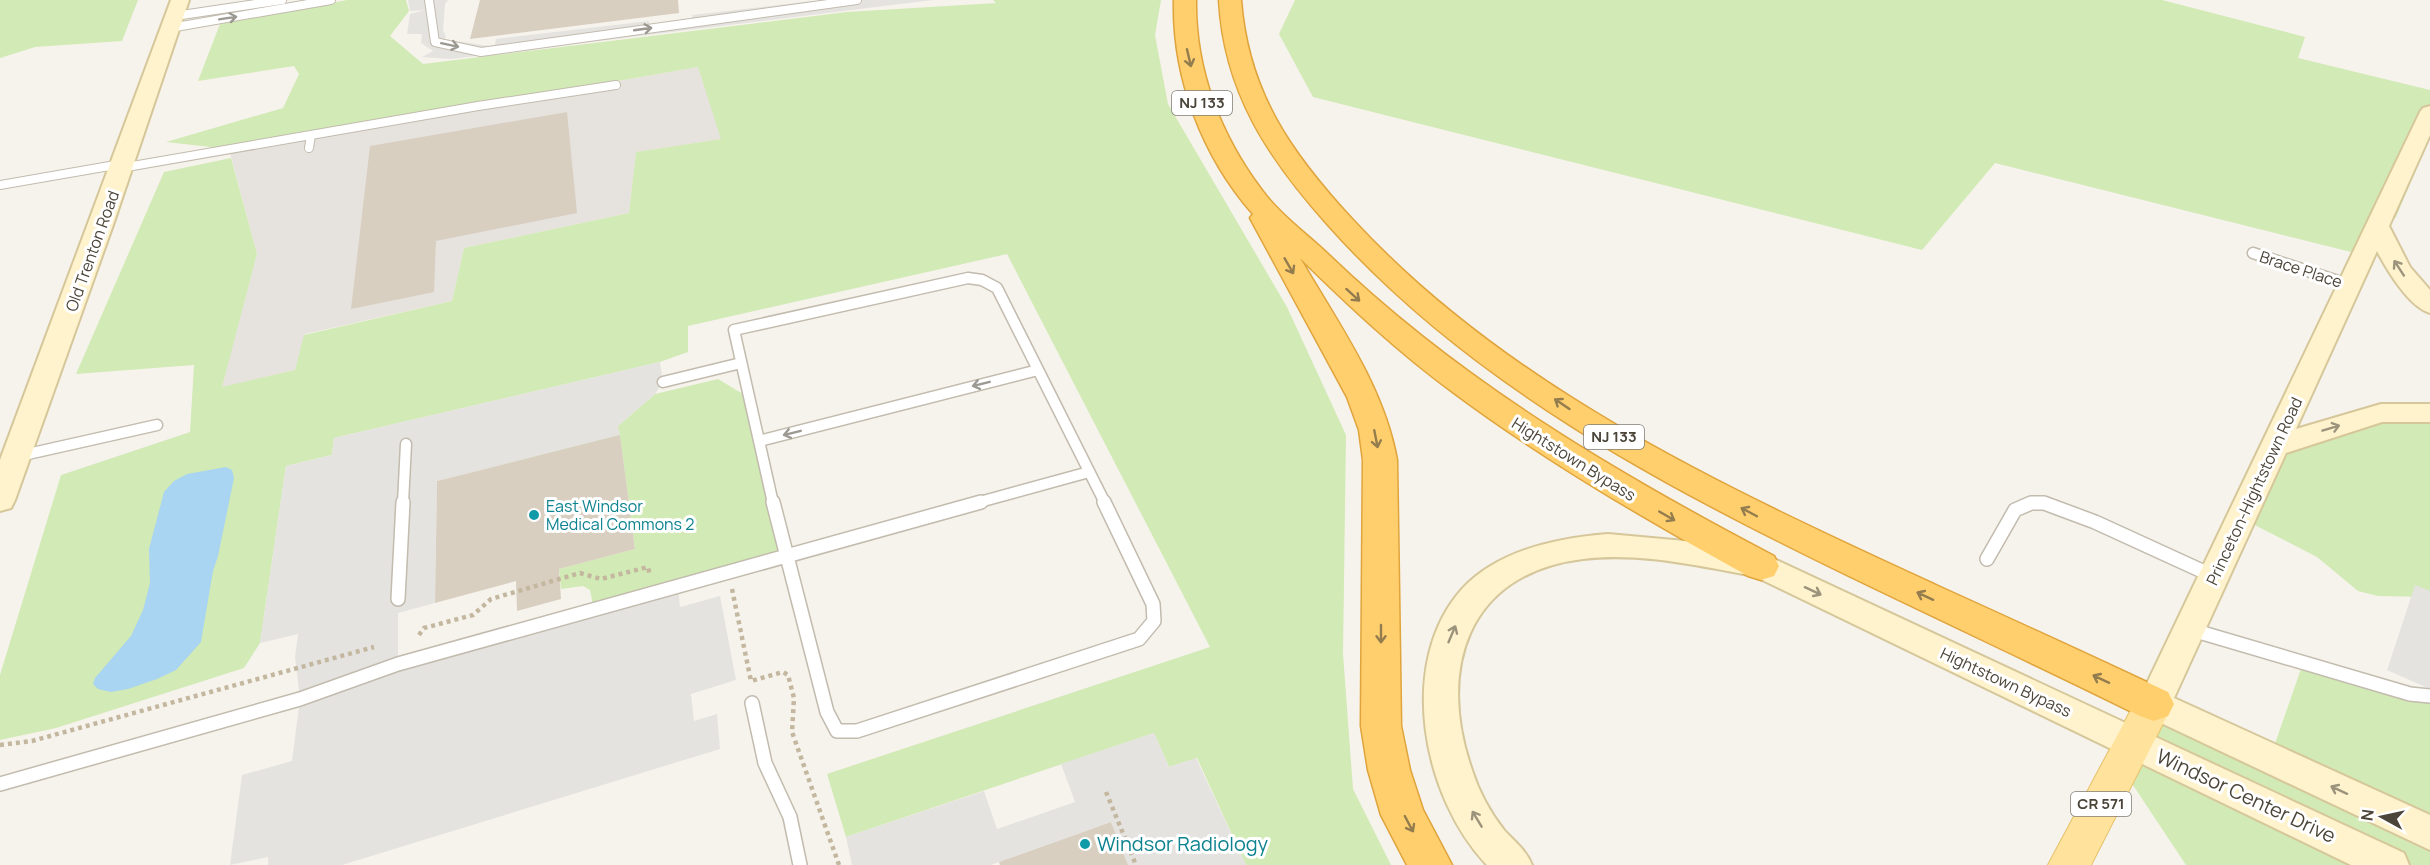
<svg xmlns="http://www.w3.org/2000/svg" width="2430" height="865" viewBox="0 0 2430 865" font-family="Manrope,sans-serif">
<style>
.industrial{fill:#e6e2dd}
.green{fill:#d2eab5}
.parking{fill:#e5e3e0}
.water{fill:#a9d4f2}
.building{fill:#d8cfc1}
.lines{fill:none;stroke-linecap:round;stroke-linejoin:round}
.lane-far2-casing{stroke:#c2bbae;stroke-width:10}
.lane-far1-casing{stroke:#c2bbae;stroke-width:13}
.lane-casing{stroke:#c2bbae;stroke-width:16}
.secondary-casing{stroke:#d6c79b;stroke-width:4}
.primary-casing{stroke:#e6c16a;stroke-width:2}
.highway-casing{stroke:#e0a43c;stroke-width:3}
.path{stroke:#c4b79f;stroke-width:4.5;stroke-dasharray:4 4;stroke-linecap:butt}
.lane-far2{stroke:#fff;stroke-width:8}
.lane-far1{stroke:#fff;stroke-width:10}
.lane{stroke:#fff;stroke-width:13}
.secondary{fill:#fff3cd;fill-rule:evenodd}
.primary{fill:#ffe39c;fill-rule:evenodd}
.highway{fill:#ffcf6e;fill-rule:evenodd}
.oneway{stroke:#9c9892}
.oneway2{stroke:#937c4e}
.oneway3{stroke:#9c937c}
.culture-dot{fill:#0f9aa8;stroke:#fff;stroke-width:2}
.labels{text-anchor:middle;stroke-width:6;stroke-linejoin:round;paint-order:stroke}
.shield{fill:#fff;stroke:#817c74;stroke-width:1.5}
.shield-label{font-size:15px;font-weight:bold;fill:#4b4439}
.street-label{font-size:16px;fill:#4b4439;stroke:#fff}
.culture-label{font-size:16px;fill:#0d838f;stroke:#fff;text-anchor:start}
.near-street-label{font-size:20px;fill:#4b4439;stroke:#fff}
.near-culture-label{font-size:20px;fill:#0d838f;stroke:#fff;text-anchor:start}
</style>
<rect width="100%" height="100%" fill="#f6f3ec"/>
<!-- industrial -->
<path class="industrial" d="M698,67l24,72 -86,13 -7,61 -165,35 -12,53 -147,33 -10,36 -74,18 36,-134 -28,-105z"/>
<!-- green -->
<path class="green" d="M0,0h138l-16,41 -87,6 -35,11z
M347,0h59l3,11 -19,25 33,28 424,-52 149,-9 -3,-3h168l-6,35 13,69 119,203 59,128 -3,219 10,135 38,76h-145l-49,-107 -28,9 -15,-34 -308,104 -19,-63 383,-127 -203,-393 -319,72v26l-28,10 -326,76 -2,17 -46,11 -26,177 -16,25 -188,60 -56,12v-65l61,-200 129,-43 4,-67 -118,9 88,-202 67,-14 26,96 -35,133 73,-17 9,-35 148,-34 12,-53 165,-35 7,-61 85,-13 -23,-72 -469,82 -63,-7 117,-34 16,-34 -5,-8 -96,15 22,-57z
M1295,0h867l143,37 -7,21 132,32v47l-34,80 -45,35 -356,-89 -73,87 -609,-153 -34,-63z
M718,379l25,15 8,10 34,152 -191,54 -4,-20 -7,-4 -22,3 -2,-20 76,-20 -15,-113 -198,48 196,-58 37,-32z
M2381,413h49v184l-52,-1 -20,-5 -41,-34 -76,-39 34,-72z
M2303,663l127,38v164h-244l-65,-98 33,-63 116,54z"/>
<!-- parking -->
<path class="parking" d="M408,0h40l-3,4 -2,26 3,7 -2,2 45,7 6,-1 1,-6 153,-18v5l43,-5v-6l121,-14 3,5 6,-1 -1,-5h112l-482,59 -29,-2 11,-6 -12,-8 1,-9h-15l3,-20 15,-4 -15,1z
M660,362l3,20 -8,12 -37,32 2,9 -183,46 -2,122 -37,10v51l280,-78 2,21 40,-11 16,84 -45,14 3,27 23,-7 3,35 -378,116h-74v-8l-38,8 12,-90 50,-14 8,-62 -5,-42 3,-23 -38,9 26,-177 46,-11 2,-17z
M2415,585l15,6v98l-43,-19z
M1154,733l15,34 27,-9 50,107h-118l-17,-43 -120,43h-139l-6,-28 138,-46 13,38 78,-27 -14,-38z"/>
<!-- water -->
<path class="water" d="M226,467l6,3 2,8 -16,78 -5,15 -12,71 -25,28 -19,9 -29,10 -17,3 -13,-3 -5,-5 2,-6 36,-42 12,-26 7,-27 -1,-34 15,-57 10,-11 13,-7z"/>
<!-- building -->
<path class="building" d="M480,0h198l1,13 -209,26z
M567,112l10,101 -141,28 -2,51 -83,17 19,-163z
M620,435l15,114 -76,20 2,30 -44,12 -1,-30 -81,22 2,-122z
M1111,822l17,43h-128l-1,-3z"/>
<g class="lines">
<!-- lane-far2 casing -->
<g class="lane-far2-casing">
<path id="lane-far2" d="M429,0l6,42 46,10 376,-52
M175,16l107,-16
M170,28l161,-28
M309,148l2,-13
M121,168l357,-62 138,-21
M0,185l121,-21"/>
</g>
<!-- lane-far1 casing -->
<g class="lane-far1-casing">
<path id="lane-far1" d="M2253,253l97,32
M663,382l78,-19
M759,441l279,-71
M19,456l138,-31
M403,503l3,-59
M773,503l-39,-173 234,-52 14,2 15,8 108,215
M976,503l113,-31
M2030,503h15"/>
</g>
<!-- lane casing -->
<g class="lane-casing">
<path id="lane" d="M773,502l54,210 10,19h20l282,-92 15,-18 -1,-17 -49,-102
M1987,559l28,-49 16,-7h13l51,19 118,54
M398,599l5,-97
M2189,629l221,65 20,2
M752,703l13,60 25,54 10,48
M0,784l300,-85 98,-35 583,-162"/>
</g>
<!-- secondary casing -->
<g class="secondary-casing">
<path id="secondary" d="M171,0h18l-76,225 -98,275 -4,8 -11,3v-51z
M2430,106v29l-41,91 21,41 20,23v23c-21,-6 -43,-43 -53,-62l-81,178 85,-25h49v18h-48l-96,31 -112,245 256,117v35l-288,-136 -5,-10 283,-592 3,-4z
M1608,534l77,7 87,17 632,295 5,12h-58l-597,-289c-56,-10 -114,-24 -171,-17 -117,14 -146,112 -111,211 7,22 18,42 32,60 11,12 22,20 28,35h-45c-64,-67 -91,-202 -25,-276 36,-39 95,-51 146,-55z"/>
</g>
<!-- primary casing -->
<g class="primary-casing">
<path id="primary" d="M2154,688l14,5 5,11 -82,161h-43l92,-172z"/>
</g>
<!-- highway casing -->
<g class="highway-casing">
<path id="highway" d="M1174,0h22c-1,69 24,134 65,189 18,25 46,45 68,66 131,126 285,217 445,301l5,10 -5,10 -13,4 -13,-4c-101,-56 -201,-114 -294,-183 -55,-40 -105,-87 -154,-135 37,64 84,128 97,202l4,266 9,44 13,40 29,55h-45l-26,-50 -13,-45 -7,-44 2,-266 -4,-30 -12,-33 -97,-179 3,-4c-51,-58 -81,-137 -79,-214z
M1219,0h22c7,93 51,154 112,220 158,171 377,270 585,366 77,35 154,70 230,106l6,12 -6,12 -14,5 -14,-5c-97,-48 -194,-93 -291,-140 -189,-92 -379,-192 -521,-351 -60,-67 -104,-133 -109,-225z"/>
</g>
<!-- path -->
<path class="path" d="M732,589l19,92 32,-9 5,3 6,23 -2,34 47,133
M419,635l5,-7 49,-13 18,-16 89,-26 21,6 47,-12 2,9
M0,745l32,-4 342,-94
M1106,792l30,73"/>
<!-- lane-far2 -->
<use href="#lane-far2" class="lane-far2"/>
<!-- lane-far1 -->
<use href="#lane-far1" class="lane-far1"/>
<!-- lane -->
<use href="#lane" class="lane"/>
<!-- secondary -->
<use href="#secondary" class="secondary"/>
<!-- primary -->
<use href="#primary" class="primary"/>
<!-- highway -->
<use href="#highway" class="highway"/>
</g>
<!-- one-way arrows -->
<defs><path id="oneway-shaft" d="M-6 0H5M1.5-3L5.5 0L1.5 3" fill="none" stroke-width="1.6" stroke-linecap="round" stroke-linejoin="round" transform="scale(1.5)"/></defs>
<g class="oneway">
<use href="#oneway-shaft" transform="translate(228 18) rotate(-9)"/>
<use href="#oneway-shaft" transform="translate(643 29) rotate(-8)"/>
<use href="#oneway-shaft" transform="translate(450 45) rotate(12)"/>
<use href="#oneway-shaft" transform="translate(981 384) rotate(166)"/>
<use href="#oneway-shaft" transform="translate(792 433) rotate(166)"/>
</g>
<g class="oneway2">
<use href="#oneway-shaft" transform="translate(1189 58) rotate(77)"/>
<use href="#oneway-shaft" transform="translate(1289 266) rotate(60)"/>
<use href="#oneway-shaft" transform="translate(1353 295) rotate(42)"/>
<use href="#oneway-shaft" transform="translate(1562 404) rotate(-146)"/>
<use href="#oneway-shaft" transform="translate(1376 439) rotate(79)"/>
<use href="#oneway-shaft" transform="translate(1749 512) rotate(-152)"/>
<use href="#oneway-shaft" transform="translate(1667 516) rotate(30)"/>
<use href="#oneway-shaft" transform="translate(1925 596) rotate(-155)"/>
<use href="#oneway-shaft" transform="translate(1381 634) rotate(90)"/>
<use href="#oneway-shaft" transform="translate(2101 679) rotate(-155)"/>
<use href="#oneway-shaft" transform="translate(1409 824) rotate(62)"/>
</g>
<g class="oneway3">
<use href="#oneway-shaft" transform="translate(2399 268) rotate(-123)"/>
<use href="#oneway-shaft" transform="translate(2331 428) rotate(-17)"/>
<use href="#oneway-shaft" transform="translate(1813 591) rotate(25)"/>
<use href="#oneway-shaft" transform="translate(1452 634) rotate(-67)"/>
<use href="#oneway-shaft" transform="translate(2339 790) rotate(-155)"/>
<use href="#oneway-shaft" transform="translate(1477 819) rotate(-121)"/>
</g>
<!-- markers -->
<g class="culture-dot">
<circle cx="534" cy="515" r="6"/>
<circle cx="1085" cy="844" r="6"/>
</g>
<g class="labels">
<!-- shield labels -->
<g class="shield">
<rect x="1172" y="91" width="60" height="24" rx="4.5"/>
<rect x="1584" y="425" width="60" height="24" rx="4.5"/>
<rect x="2071" y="792" width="60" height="24" rx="4.5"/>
</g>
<g class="shield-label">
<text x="1202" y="108">NJ 133</text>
<text x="1614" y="442">NJ 133</text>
<text x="2101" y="809">CR 571</text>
</g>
<!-- street labels -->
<g class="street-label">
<text transform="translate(92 251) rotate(-70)" y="6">Old Trenton Road</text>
<text transform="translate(2301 269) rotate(18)" y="6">Brace Place</text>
<text transform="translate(1574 459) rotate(32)" y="6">Hightstown Bypass</text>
<text transform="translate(2254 491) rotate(-65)" y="6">Princeton-Hightstown Road</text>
<text transform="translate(2006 682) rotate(25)" y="6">Hightstown Bypass</text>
</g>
<!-- culture labels -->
<g class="culture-label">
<text x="546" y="512">East Windsor<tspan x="546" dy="18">Medical Commons 2</tspan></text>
</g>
<!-- near-street labels -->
<g class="near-street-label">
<text transform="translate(2246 796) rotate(25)" y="7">Windsor Center Drive</text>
</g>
<!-- near-culture labels -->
<g class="near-culture-label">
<text x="1097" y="851">Windsor Radiology</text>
</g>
</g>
<!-- north arrow -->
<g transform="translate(2382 817) rotate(278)" stroke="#ffffff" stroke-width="4.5" paint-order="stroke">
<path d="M0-4.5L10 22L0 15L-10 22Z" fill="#4b4439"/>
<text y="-9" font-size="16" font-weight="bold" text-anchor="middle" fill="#4b4439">N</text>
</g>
</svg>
